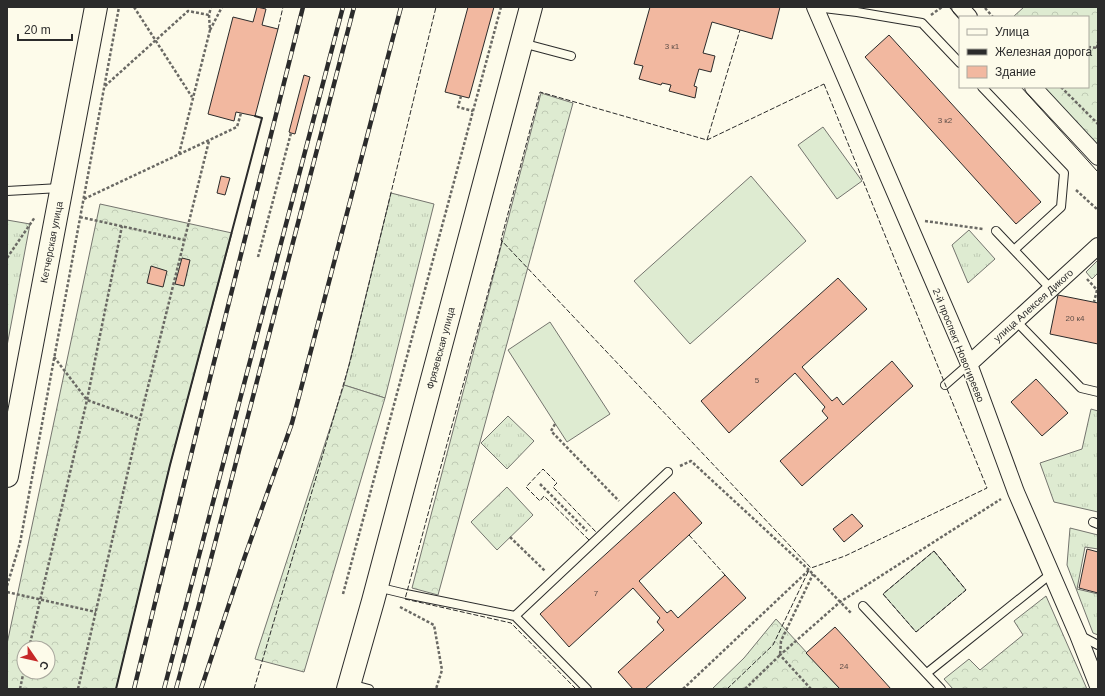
<svg xmlns="http://www.w3.org/2000/svg" width="1105" height="696" viewBox="0 0 1105 696" font-family="Arial,sans-serif">
<style>
.grass{fill:url(#grass-tufts);stroke:#74746e}
.forest{fill:url(#forest-crowns);stroke:#74746e;fill-rule:evenodd}
.pitch{fill:#deebd1;stroke:#74746e}
.building{fill:#f2b8a0;stroke:#2b2b2b}
.lines{fill:none;stroke-linecap:round;stroke-linejoin:round}
.lane-casing{stroke:#2b2b2b;stroke-width:10}
.street-casing{stroke:#2b2b2b;stroke-width:18}
.secondary-casing{stroke:#2b2b2b;stroke-width:24}
.path{stroke:#6a6964;stroke-width:2.5;stroke-dasharray:3 2;stroke-linecap:butt}
.lane{stroke:#fdfbea;stroke-width:8}
.street{stroke:#fdfbea;stroke-width:16}
.secondary{stroke:#fdfbea;stroke-width:22}
.tram{stroke:#2b2b2b;stroke-width:1}
.rail-casing{stroke:#2b2b2b;stroke-width:4.5}
.rail{stroke:#fdfbea;stroke-width:3;stroke-dasharray:9;stroke-linecap:butt}
.fence{stroke:#2b2b2b;stroke-width:1;stroke-dasharray:5 2;stroke-linecap:butt}
.wall{stroke:#2b2b2b;stroke-width:2}
.labels{text-anchor:middle;stroke-width:3;stroke-linejoin:round;paint-order:stroke}
.number-label{font-size:8px;fill:#5d4e48}
.street-label{font-size:10px;fill:#2b2b2b;stroke:#fdfbea}
</style>
<defs>
<pattern id="grass-tufts" width="24" height="20" patternUnits="userSpaceOnUse"><rect width="24" height="20" fill="#deebd1"/><path d="M3 7l-1-3M5 7V3M7 7l1-3M15 17l-1-3M17 17v-4M19 17l1-3" fill="none" stroke="#bfcab4"/></pattern>
<pattern id="forest-crowns" width="20" height="18" patternUnits="userSpaceOnUse"><rect width="20" height="18" fill="#deebd1"/><path d="M2 6a3 3 0 1 1 6 0M12 15a3 3 0 1 1 6 0" fill="none" stroke="#bfcab4"/></pattern>
</defs>
<rect width="100%" height="100%" fill="#fdfbea"/>
<!-- grass -->
<path class="grass" d="M391,193l43,11 -49,194 -41,-13z
M7,220l23,4 -23,122z
M969,230l26,29 -27,24 -16,-38z
M1098,260v13l-6,6 -6,-7z
M1091,409l7,2v101l-44,-10 -14,-39 42,-14z
M508,416l26,25 -27,28 -26,-26z
M507,487l26,28 -36,35 -26,-28z
M1070,528l28,7v14l-13,-2 -8,42 21,5v41l-5,-2 -26,-68z"/>
<!-- forest -->
<path class="forest" d="M1024,7h74v140l-55,-60h45v-70h-75z
M541,93l32,10 -135,492 -26,-7z
M100,204l132,29 -62,232 -54,224h-109v-45zM24,648h24v24h-24z
M344,385l41,13 -81,274 -49,-13 3,-10z
M1046,596l41,93h-134l-9,-10 25,-20 11,11 43,-35 -9,-14z
M776,619l64,70h-128l32,-31z"/>
<!-- pitch -->
<path class="pitch" d="M823,127l39,54 -25,18 -39,-54z
M751,176l55,65 -116,103 -56,-63z
M550,322l60,92 -43,28 -59,-92z
M934,551l32,39 -50,42 -33,-38z"/>
<!-- building -->
<path class="building" d="M257,7l9,2 -4,16 16,4 -23,87 -19,-4 -2,9 -26,-7 25,-97 20,5z
M468,7h26l-25,91 -24,-6z
M650,7h130l-8,32 -60,-17 -9,31 12,3 -4,16 -12,-3 -5,17 3,1 -2,11 -26,-7 2,-6 -9,-2 -1,2 -22,-6 4,-13 -9,-2z
M889,35l152,167 -25,22 -151,-167z
M304,75l6,2 -15,57 -4,-1 -2,-1z
M221,176l9,2 -5,17 -8,-2z
M182,258l8,2 -6,26 -9,-2z
M151,266l16,5 -4,16 -16,-4z
M838,278l29,31 -65,58 30,34 5,-4 6,8 49,-44 21,25 -111,100 -22,-25 48,-43 -6,-7 3,-4 -30,-34 -66,60 -28,-32z
M1058,295l40,8v41l-48,-10z
M1036,379l32,34 -26,23 -31,-34z
M674,492l28,31 -63,58 28,32 4,-3 7,8 47,-43 21,23 -101,91h-12l-15,-17 46,-42 -7,-8 3,-4 -27,-30 -64,59 -29,-33z
M852,514l11,12 -19,16 -11,-13z
M1087,549l11,3v41l-19,-5z
M835,627l10,11 46,51h-51l-34,-36z"/>
<g class="lines">
<!-- lane casing -->
<g class="lane-casing">
<path id="lane" d="M815,7l42,5 65,11 38,40
M522,43l49,13
M982,87l82,86 -3,34 -47,43
M7,191l53,-3
M996,231l55,58
M1016,321l65,67 17,4
M945,385l24,-21
M1093,522l5,2
M377,587l29,7 109,22 72,73
M863,606l78,83
M515,616l153,-144
M1079,635l19,10
M927,673l125,-100
M350,684l19,5"/>
</g>
<!-- street casing -->
<g class="street-casing">
<path id="street" d="M815,7l154,357 47,128 62,143 20,51
M960,7l9,10
M1033,87l65,70
M969,364l129,-118"/>
</g>
<!-- secondary casing -->
<g class="secondary-casing">
<path id="secondary" d="M7,476l89,-469
M348,689l25,-88 158,-594"/>
</g>
<!-- path -->
<path class="path" d="M134,7l58,90
M985,8l8,9
M931,15l11,-8
M210,30l12,-23
M1088,47l10,1
M1097,48l1,-6
M105,86l83,-75 21,4
M1061,87l37,37
M461,96l-3,11 15,4
M179,154l31,-124 -1,-15 2,-8
M1076,190l22,20
M84,199l153,-72 4,-14
M80,217l104,23
M925,221l58,8
M258,257l33,-124
M7,258l28,-41
M1087,279l10,11 -3,12
M54,357l33,43 53,19
M555,424l-4,7 68,70
M680,466l11,-5 118,109
M540,484l47,47
M510,537l35,34
M7,586l13,-43 99,-536
M7,592l89,20
M343,594l158,-587
M400,607l34,18 8,45 -6,19
M29,648l58,-248 35,-174
M20,689l4,-19
M78,689l62,-270 69,-278
M683,689l126,-119 43,44
M745,689l35,-34 1,-14 32,-67
M811,689l-31,-34 60,-53 161,-103"/>
<!-- lane -->
<use href="#lane" class="lane"/>
<!-- street -->
<use href="#street" class="street"/>
<!-- secondary -->
<use href="#secondary" class="secondary"/>
<!-- tram -->
<path class="tram" d="M949,7l11,12
M1021,87l77,85"/>
<!-- rail casing -->
<g class="rail-casing">
<path id="rail" d="M134,689l69,-283 100,-399
M164,689l179,-682
M176,689l24,-88 154,-594
M201,689l43,-130 48,-136 109,-416"/>
</g>
<!-- rail -->
<use href="#rail" class="rail"/>
<!-- fence -->
<path class="fence" d="M278,29l5,-22
M824,84l163,404 -142,68 -34,12 -310,-328 39,-148 167,48z
M707,140l33,-110
M502,241l-97,358 106,24 65,66
M689,535l36,40
M589,540l-45,-44 -4,5 -14,-14 17,-18 14,14 -4,4 43,45
M934,551l32,39 -50,42 -33,-38z
M254,689l96,-327 86,-355
M727,689l46,-44 36,-75"/>
<!-- wall -->
<path class="wall" d="M116,689l54,-224 92,-347 -7,-2"/>
</g>
<g class="labels">
<!-- number labels -->
<g class="number-label">
<text x="672" y="49">3 к1</text>
<text x="945" y="123">3 к2</text>
<text x="1075" y="321">20 к4</text>
<text x="757" y="383">5</text>
<text x="596" y="596">7</text>
<text x="844" y="669">24</text>
</g>
<!-- street labels -->
<g class="street-label">
<text transform="translate(51 242) rotate(-79)" y="4">Кетчерская улица</text>
<text transform="translate(1033 305) rotate(-42)" y="4">улица Алексея Дикого</text>
<text transform="translate(959 345) rotate(68)" y="4">2-й проспект Новогиреево</text>
<text transform="translate(440 348) rotate(-75)" y="4">Фрязевская улица</text>
</g>
</g>
<!-- border -->
<rect width="1105" height="696" fill="none" stroke="#2b2b2b" stroke-width="16"/>
<!-- legend -->
<rect x="959" y="16" width="130" height="72" fill="#fdfbea" stroke="#a9a89e"/>
<rect x="967" y="29" width="20" height="6" fill="#fdfbea" stroke="#a9a89e"/>
<text x="995" y="36" font-size="12" fill="#2b2b2b">Улица</text>
<rect x="967" y="49" width="20" height="6" fill="#2b2b2b" stroke="#a9a89e"/>
<text x="995" y="56" font-size="12" fill="#2b2b2b">Железная дорога</text>
<rect x="967" y="66" width="20" height="12" fill="#f2b8a0" stroke="#a9a89e"/>
<text x="995" y="76" font-size="12" fill="#2b2b2b">Здание</text>
<!-- north arrow -->
<g transform="translate(36 660) rotate(124)"><circle r="19" fill="#fdfbea" stroke="#a9a89e"/>
<path d="M0-3L7 15L0 10L-7 15Z" fill="#c62828"/>
<text y="-6" font-size="11" font-weight="bold" text-anchor="middle" fill="#2b2b2b">С</text>
</g>
<!-- scale -->
<path d="M18 34v6h54v-6" fill="none" stroke="#2b2b2b" stroke-width="2"/>
<text x="24" y="34" font-size="12" fill="#2b2b2b" stroke="#fdfbea" stroke-width="3" paint-order="stroke">20 m</text>
</svg>
